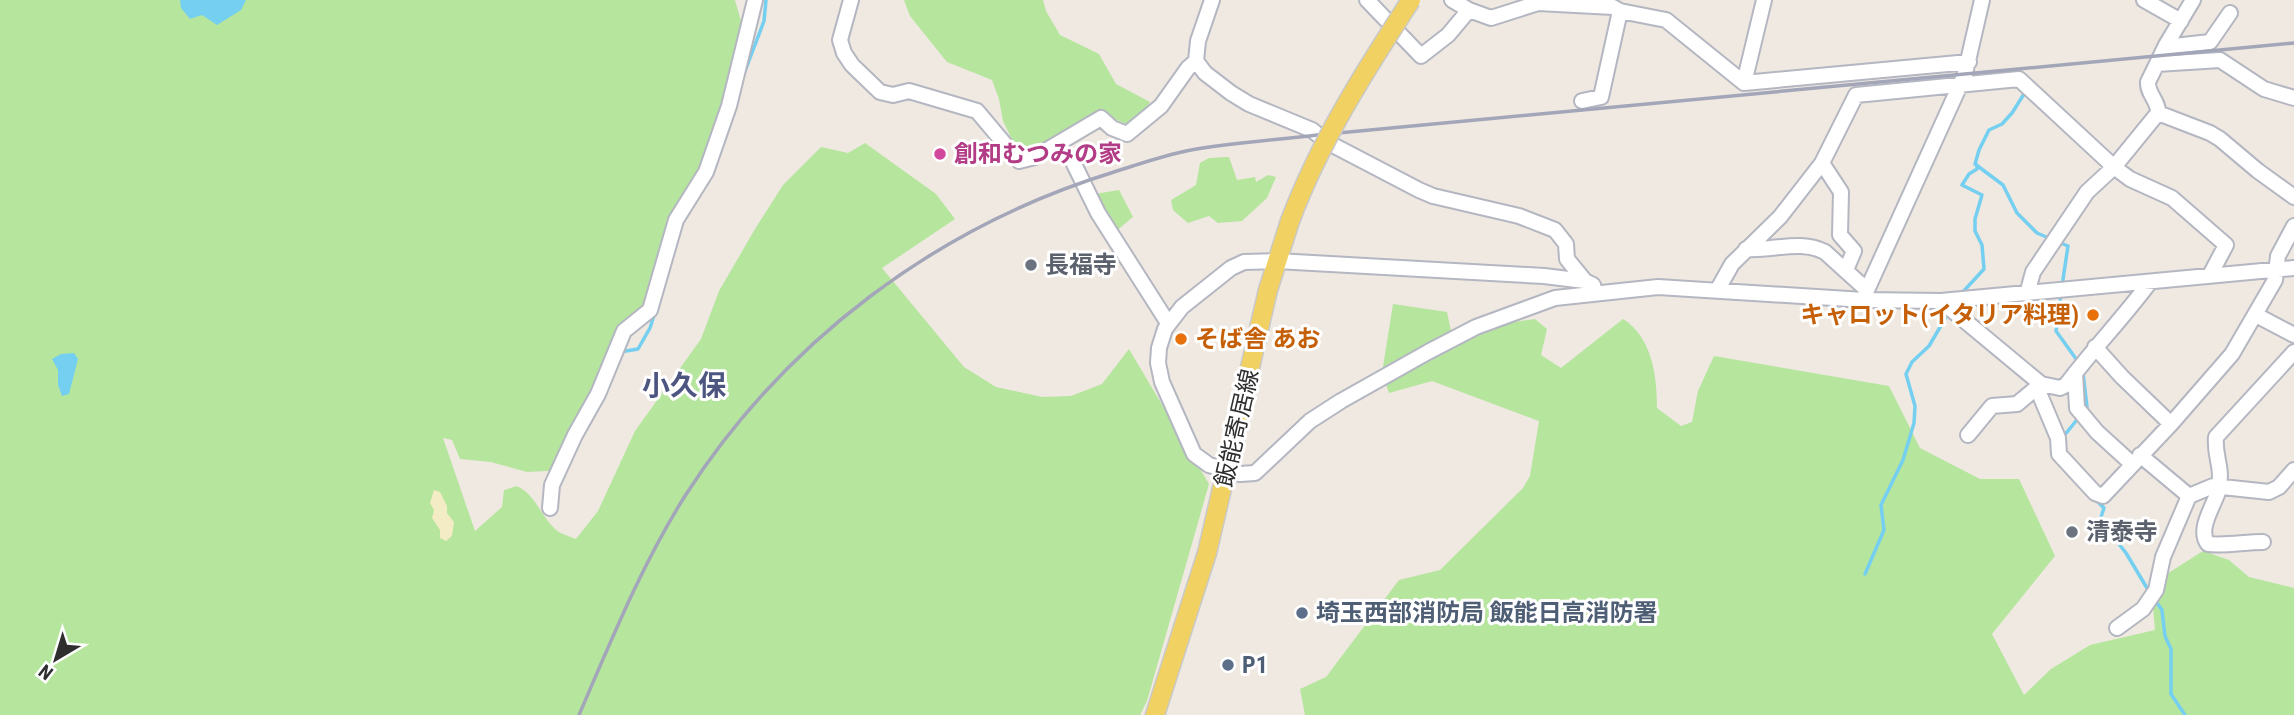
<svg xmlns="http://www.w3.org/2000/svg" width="2294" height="715" viewBox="0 0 2294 715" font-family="'Roboto Condensed','Noto Sans JP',sans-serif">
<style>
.green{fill:#b6e59e}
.sand{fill:#f3ecc5}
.water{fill:#75cff0}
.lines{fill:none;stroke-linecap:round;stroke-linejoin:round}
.stream{stroke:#75cff0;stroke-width:3.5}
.minor-casing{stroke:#b4b7c1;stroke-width:18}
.major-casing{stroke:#c9c9c9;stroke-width:21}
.minor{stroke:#fff;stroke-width:14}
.major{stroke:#f2d163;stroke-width:18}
.rail{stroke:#a3a6b8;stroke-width:3.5}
.major-bridge-casing{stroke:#c9c9c9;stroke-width:21;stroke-linecap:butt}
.major-bridge{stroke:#f2d163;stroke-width:18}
.hotel-dot{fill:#d1479c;stroke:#fff;stroke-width:2.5}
.worship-dot{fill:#6b7280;stroke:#fff;stroke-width:2.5}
.food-dot{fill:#e8710a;stroke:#fff;stroke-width:2.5}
.service-dot{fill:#5c6f8a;stroke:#fff;stroke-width:2.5}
.labels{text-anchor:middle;stroke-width:6;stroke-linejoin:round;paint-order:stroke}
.hotel-label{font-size:24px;font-weight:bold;fill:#b23c85;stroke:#fff;text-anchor:start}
.worship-label{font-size:24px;font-weight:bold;fill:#5b616d;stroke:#fff;text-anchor:start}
.food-label{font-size:24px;font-weight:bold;fill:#c56008;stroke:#fff;text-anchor:end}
.street-label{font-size:24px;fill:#2e2e2e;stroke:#fff}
.service-label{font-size:24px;font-weight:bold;fill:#4e5e75;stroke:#fff;text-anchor:start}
.quarter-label{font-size:28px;font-weight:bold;fill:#4d5680;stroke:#fff}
</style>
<rect width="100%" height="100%" fill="#efe9e1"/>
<!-- green -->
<path class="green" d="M0,0h735l8,28 -40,139 -36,52 -16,70 -9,19 -12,8 -14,17 -52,137 -37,2 -36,-10 -31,-3 -8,-19 -9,-2 32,93 27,-24 2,-17 13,-4c19,9 23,29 38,43 5,5 14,7 21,10l22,-28 37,-80 66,-92 18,-48 36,-62 28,-44 38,-38 27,6 17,-10 71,51 19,25 -73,49 82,99 32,20 46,10 29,-1 31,-12 27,-35 80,135 -62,217 -7,14h-1140z
M904,0h139l3,11 14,24 39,19 17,30 34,18 -8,13 -11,11 -26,-11 -85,41 -17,-35 -4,-22 -7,-19 -45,-18 -37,-46z
M1229,157l8,23 18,-3 1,5 12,-7 8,2 -9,21 -25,23 -24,2 -9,-7 -21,7 -15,-13 -2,-10 25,-15 4,-22 9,-5z
M1119,190l14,27 -18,15 -20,-38z
M1393,304l54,8 4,19 84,-12 12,10 -6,26 20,13 62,-49c29,18 34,57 34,89l24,18 11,-4 6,-31 16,-35 175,30 31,62 60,31h39l36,77 -63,78 32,61 27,-26 39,-24 65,-15 -4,-46 52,-33 26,9 20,17 45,11v127h-989l-5,-26 26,-12 73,-97 41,-10 83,-82 7,-12 9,-55 -107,-40 -43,12 -7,-20z"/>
<!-- sand -->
<path class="sand" d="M434,490l6,2 7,14v7l7,9 -2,14 -6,5 -6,-3v-8l-8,-12 2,-8 -4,-7z"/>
<!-- water -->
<path class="water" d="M180,0h66l-5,10 -24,15 -15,-10 -12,4 -9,-11z
M74,353l4,6 -9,35 -7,2 -4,-11v-15l-6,-11 9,-5z"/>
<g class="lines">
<!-- stream -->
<path class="stream" d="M745,71l19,-50 2,-21
M2024,94l-12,19 -10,11 -13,6 -10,20 -4,14 28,21 14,28 20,20 14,6
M2058,242l10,4 -6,40
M1961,294l23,-25 -2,-24 -7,-14v-12l7,-24 -20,-10 7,-11 8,-5v-4
M2061,294l-5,37 23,32
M620,352l18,-3 12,-21 5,-16
M2083,373l4,34 -3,3
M2063,437l17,-21
M2094,498l10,10 -4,12 26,33 24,40
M1865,574l19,-44 -3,-25 22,-45 11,-37 1,-17 -9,-32 6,-12 17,-16 20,-34
M2154,599l8,11 3,26 6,13v45l14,21"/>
<!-- minor casing -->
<g class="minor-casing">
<path id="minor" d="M851,0l-11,40 4,13 8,12 28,27 13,3 16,-4 68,20 42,50 16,-4 66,-39 11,10 15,6 34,-28 27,-38 8,-7
M1212,0l-14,41 -2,20 9,12 26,20 18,11 63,26 15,12 92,48 14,6 86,20 36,14 11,14 1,15 18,22
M1367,0l54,56 27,-21 21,-25
M1452,0l17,10 22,8 47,-15 75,4 7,4 46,9 78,63 225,-21
M2144,0l37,21
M2165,47l45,-5 20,-29
M2157,64l63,-4 44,29 30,9
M1744,83l20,-83
M1582,101l19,-4 19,-86
M2158,113l52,20 10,6 38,32 36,26
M1052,148l14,7 7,7 25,51 70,110
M1822,163l19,29 -1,43 14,16 -8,19
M1746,249c27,2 55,-10 79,3l42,38
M1718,289l14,-25 48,-47 42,-54 34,-68 163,-16 95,88 16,12 42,19 54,47 -16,30
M1595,292l-2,-7 -8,-4 -41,-5 -267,-15 -33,1 -13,6 -49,39 -17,22 -6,19 -1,15 4,19 32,72 15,11 31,9 15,-1 55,-52 31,-20 87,-49 48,-25 79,-29 103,-11 206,13 77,1 353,-33
M2027,294l6,-22 54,-80 27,-25 44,-54c1,-12 -11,-19 -10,-31l18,-37 27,-45
M1864,300l3,-10 98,-216 17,-74
M1941,301l100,83
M2256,315l38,20
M2095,347l27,30 49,47
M2075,373l2,35 20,24 34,31
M2037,388l21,50 1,16 36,39 8,3 68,-72 61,-70 43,-74 3,-24 16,-30
M1968,435l24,-29 25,-2 24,-20 19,4 6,-3c27,-36 57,-67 84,-103
M2189,496l24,-10 56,6 10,-5 15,-17
M550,508l2,-23 23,-50 23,-41 26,-63 26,-21 26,-90 30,-48 23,-66 26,-106
M2263,542c-19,0 -36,4 -55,2 -11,-14 5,-37 10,-52 6,-25 -4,-34 -2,-55l78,-85
M2117,628l26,-19 13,-19 7,-33 26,-61 -49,-41"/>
</g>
<!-- major casing -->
<g class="major-casing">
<path id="major" d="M1155,715l52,-162 61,-263 22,-69"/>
</g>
<!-- minor -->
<use href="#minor" class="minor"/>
<!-- major -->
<use href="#major" class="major"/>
<!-- rail -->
<path class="rail" d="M579,715c32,-74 63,-151 106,-219 100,-156 253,-270 429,-324 25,-8 51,-17 77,-22 41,-7 84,-10 126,-15l977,-92"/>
<!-- major-bridge casing -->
<g class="major-bridge-casing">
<path id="major-bridge" d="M1290,221c30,-80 75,-150 121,-221"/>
</g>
<!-- major-bridge -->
<use href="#major-bridge" class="major-bridge"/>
</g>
<!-- markers -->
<circle class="hotel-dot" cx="940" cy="154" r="7"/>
<g class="worship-dot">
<circle cx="1031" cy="265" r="7"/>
<circle cx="2072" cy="532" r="7"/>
</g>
<g class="food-dot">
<circle cx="2093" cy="315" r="7"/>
<circle cx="1181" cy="339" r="7"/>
</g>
<g class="service-dot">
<circle cx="1302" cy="613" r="7"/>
<circle cx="1228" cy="665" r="7"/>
</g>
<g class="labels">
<!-- hotel labels -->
<g class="hotel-label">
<text x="954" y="162">創和むつみの家</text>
</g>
<!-- worship labels -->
<g class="worship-label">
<text x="1045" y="273">長福寺</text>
<text x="2086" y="540">清泰寺</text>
</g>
<!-- food labels -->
<g class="food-label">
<text x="2079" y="323">キャロット(イタリア料理)</text>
<text x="1195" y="347" text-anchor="start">そば舎 あお</text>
</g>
<!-- street labels -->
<g class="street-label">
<text transform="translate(1237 428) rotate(-77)" y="8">飯能寄居線</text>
</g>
<!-- service labels -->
<g class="service-label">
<text x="1316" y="621">埼玉西部消防局 飯能日高消防署</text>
<text x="1242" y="673">P1</text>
</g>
<!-- quarter labels -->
<g class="quarter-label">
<text x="684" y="395">小久保</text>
</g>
</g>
<!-- north arrow -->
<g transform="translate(56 659) rotate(218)" stroke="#ffffff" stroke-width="5" paint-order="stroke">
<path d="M0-5L12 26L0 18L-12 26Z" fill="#2e2e2e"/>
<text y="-10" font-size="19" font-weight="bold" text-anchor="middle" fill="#2e2e2e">N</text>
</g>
</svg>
